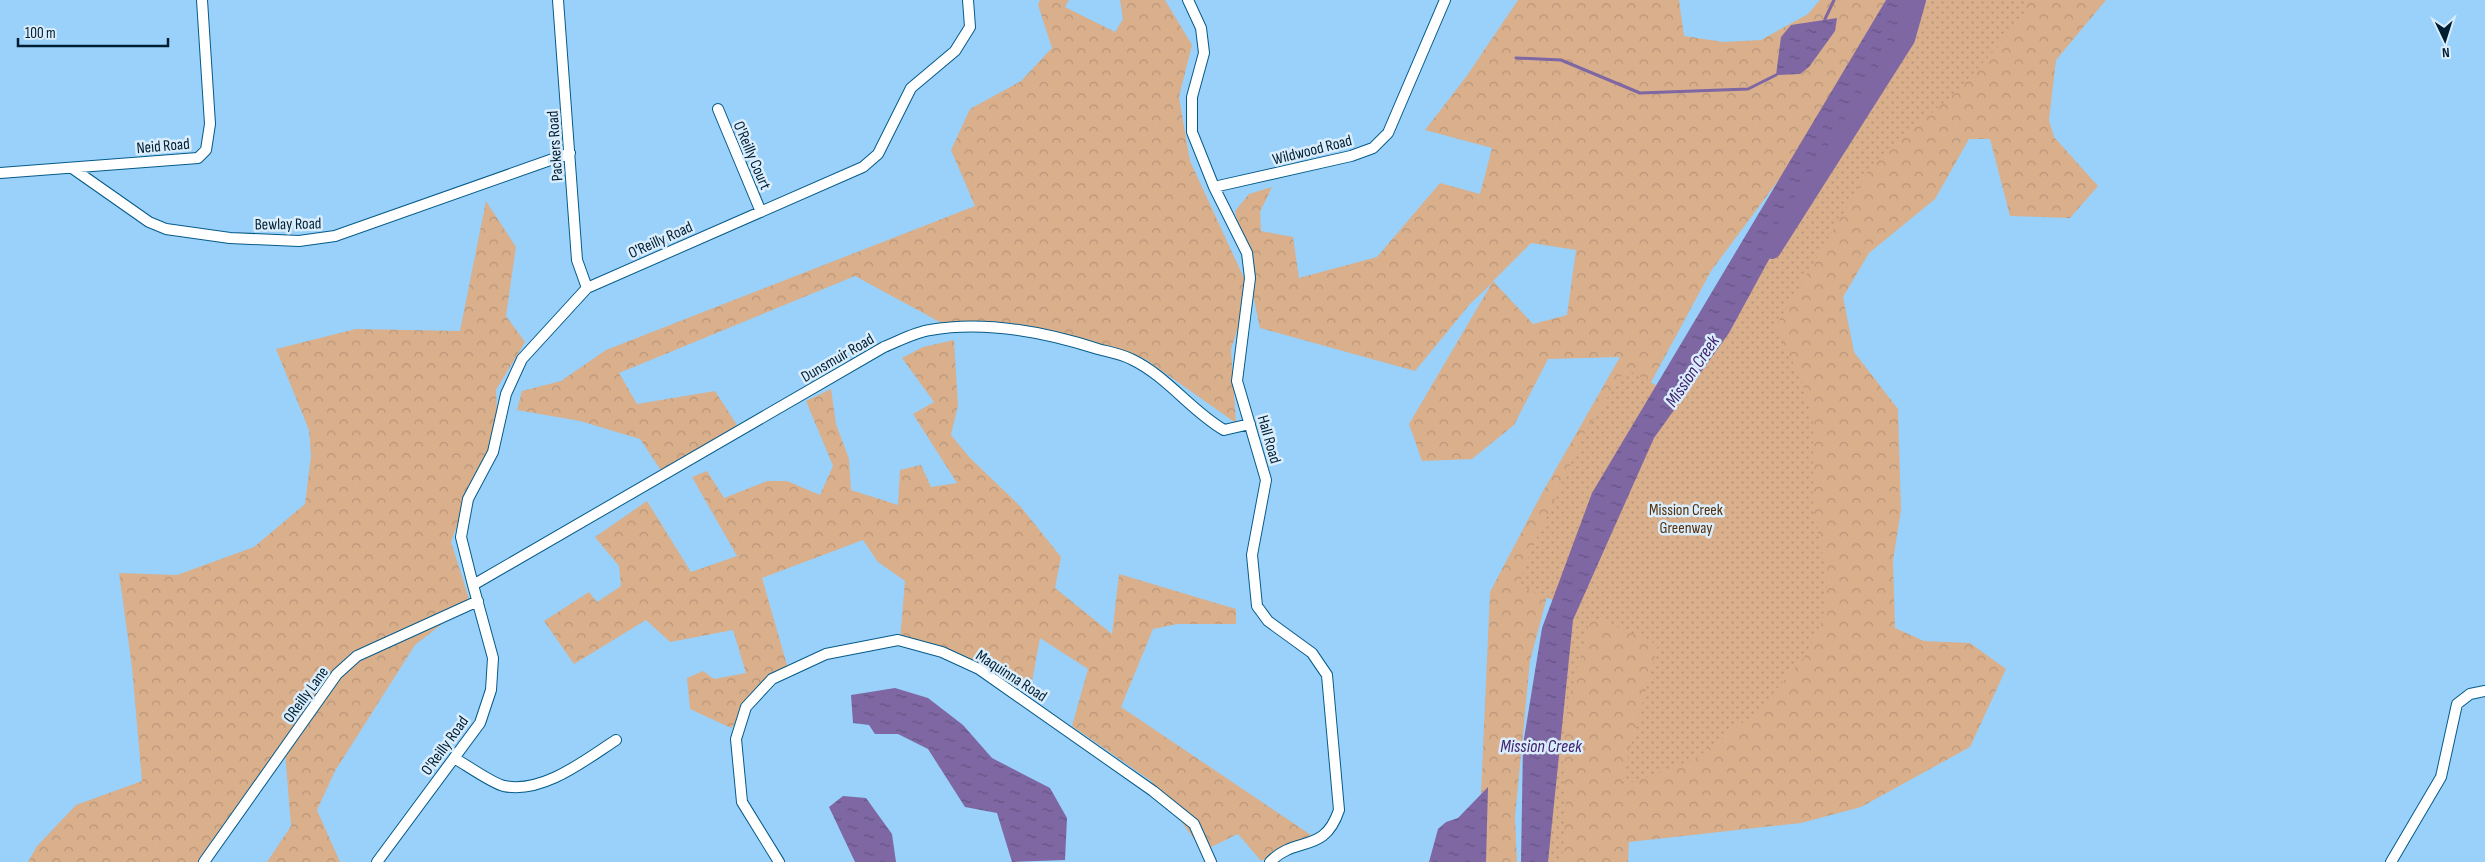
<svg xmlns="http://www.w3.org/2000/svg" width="2485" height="862" viewBox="0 0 2485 862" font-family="'Sofia Sans Condensed',sans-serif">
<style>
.forest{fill:url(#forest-crowns);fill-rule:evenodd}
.park{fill:url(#park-dots)}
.water{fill:url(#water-ripples)}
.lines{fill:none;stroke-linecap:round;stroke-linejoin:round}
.stream{stroke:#7e67a2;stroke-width:3}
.river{stroke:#7e67a2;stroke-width:18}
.minor-casing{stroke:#055b89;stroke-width:12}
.minor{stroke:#fff;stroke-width:10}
.labels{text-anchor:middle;stroke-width:5;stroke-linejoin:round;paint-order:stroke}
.street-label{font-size:16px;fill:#001e31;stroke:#d9edfd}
.park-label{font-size:16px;fill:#55300a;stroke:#d9edfd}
.water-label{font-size:18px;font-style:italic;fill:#42216a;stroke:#d9edfd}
</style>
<defs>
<pattern id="forest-crowns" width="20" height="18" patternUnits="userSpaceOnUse" patternTransform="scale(1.25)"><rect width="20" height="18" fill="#d9af8c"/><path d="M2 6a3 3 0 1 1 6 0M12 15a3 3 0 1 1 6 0" fill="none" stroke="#b89679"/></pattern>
<pattern id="park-dots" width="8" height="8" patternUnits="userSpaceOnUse" patternTransform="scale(1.25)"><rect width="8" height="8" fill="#d9af8c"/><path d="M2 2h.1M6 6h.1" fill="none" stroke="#b89679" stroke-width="1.8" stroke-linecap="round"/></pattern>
<pattern id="water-ripples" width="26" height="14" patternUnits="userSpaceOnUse" patternTransform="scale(1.25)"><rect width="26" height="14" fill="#7e67a2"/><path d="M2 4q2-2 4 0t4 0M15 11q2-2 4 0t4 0" fill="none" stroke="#655485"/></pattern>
</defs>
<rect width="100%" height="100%" fill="#99d1fb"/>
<!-- forest -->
<path class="forest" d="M1040,0h29l-4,7 50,25 8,-13 -3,-19h45l27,45 -13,52 11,64 60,130 -19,58 5,74 -91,-64 -115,-33 -81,1 -94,-51 -236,97 18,31 78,-13 24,37 -77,44 -22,-33 -60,-18 -63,-11 5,-19 39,-10 45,-31 369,-144 -24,-56 19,-41 51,-28 31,-33 -14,-43z
M1518,0h161l5,36 40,6 37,-2 47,-26 12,-14h67l-74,134 -102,137 -130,241 -29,66 -22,83 -15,156 2,45h-39l12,-270 52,-99 78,-136 -72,2 -34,66 -42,34 -50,2 -13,-37 83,-141 -22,21 -55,67 -155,-43 -25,-117 14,-17 23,-7 -12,25 1,19 32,6 6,41 78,-21 63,-74 40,11 12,-46 -67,-18 41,-53zM1531,243l45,7 -9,65 -34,9 -40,-43z
M1910,0h196l-50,60 -7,60 5,17 44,49 -28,32 -60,-2 -20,-77h-21l-34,60 -66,54 -26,44 11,55 44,57 3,101 -8,51 2,67 29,13 46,2 36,26 -36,78 -109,60 -60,16 -172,19 -1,20h-84l7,-171z
M486,201l30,46 -10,69 19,26 -29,48 2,44 -24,45 -23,63 19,60 -55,43 -80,126 -18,39 23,52h-73l24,-36 -6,-74 -82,110h-175l9,-16 39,-41 66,-24 -10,-114 -13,-94 58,2 77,-28 51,-43 6,-48 -2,-26 -33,-81 80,-20 104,2z
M954,340l4,65 -7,30 19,23 51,49 40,50 -6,31 57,46 7,-60 117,35v15h-59l-24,5 -32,78 190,128 -50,26 -23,-27 -35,17 -52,-70 -79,-55 16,-57 -48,-31 -10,54 -130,-52 5,-59 -27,-19 -15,-22 -101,38 25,87 -56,63 -41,-19 -3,-31 16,-7 11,8 32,-6 -13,-43 -63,12 -24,-22 -72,44 -30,-43 45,-29 8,10 24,-16 -2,-20 -24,-29 52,-36 44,71 46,-16 -45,-79 15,-6 17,27 43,-17h20l33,14 13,-29 -27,-65 25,-12 5,35 13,35 2,31 47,15 2,-35 21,-5 10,22 26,-4 -44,-69 21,-12 -32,-44 21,-11z"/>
<!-- park -->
<path class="park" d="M1889,0h137l1,15 -72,78 -81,69 -99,165 25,49 13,43v86l14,73 -1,25 -6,24 -15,29 -47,55 -63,48 -75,28 38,-142 -67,-29 -23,87 -5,59 3,37 -4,63h-32l27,-260 -38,-17 8,-25 58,-128 41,-63 33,18z"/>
<!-- water -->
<path class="water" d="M1886,0h30l-37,78 -63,95 -87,160 -75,105 -81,182 -25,242h-27l2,-117 19,-117 50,-135z
M1837,18l-2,13 -26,36 -9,7 -24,1 5,-38 10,-12z
M895,688l33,10 35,27 29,33 58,30 17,30 -2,42 -53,2 -15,-49 -32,-6 -37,-58 -30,-15h-23l-6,-9 -16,-2 -2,-28z
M1488,787l-2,75h-57l9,-33 8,-7 12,-4z
M843,796l23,2 26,36 4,28h-41l-26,-55z"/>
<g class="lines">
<!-- stream -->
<path class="stream" d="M1825,19l9,-19
M1516,58l45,2 79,33 108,-4 28,-14"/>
<!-- river -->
<path class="river" d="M1772,250l134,-211 11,-39"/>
<!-- minor casing -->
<g class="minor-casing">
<path id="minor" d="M558,0l19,260 10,28
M1188,0l13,28 3,25 -12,44v35l22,55 33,66 3,25 -13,103 29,99 -14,75 5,51 11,15 44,32 15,22 12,135c-15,45 -43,25 -69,52
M718,109l43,103
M72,168l77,54 17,7 64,9 69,3 36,-5 235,-83
M0,173l198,-15 8,-8 4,-26 -8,-124
M1214,187l137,-31 22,-8 15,-15 57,-133
M473,585l-12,-48 7,-38 25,-47 13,-58 16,-35 65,-71 276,-121 15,-13 33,-66 44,-37 15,-24 -2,-27
M454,758c11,6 39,26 50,28 39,8 81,-26 112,-46
M204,862l133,-188 20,-18 121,-55
M377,862l103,-139 11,-33 2,-32 -20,-73 411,-238c15,-6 31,-15 46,-17 56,-10 115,2 168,19 11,3 23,5 33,10 36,17 59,51 93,71l26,-6
M779,862l-37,-60 -6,-63 10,-32 26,-28 54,-25 72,-14 44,12 37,17 174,122 41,33 17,38
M2391,862l50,-85 16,-73 13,-10 15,-3"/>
</g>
<!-- minor -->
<use href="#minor" class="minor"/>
</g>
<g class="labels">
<!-- street labels -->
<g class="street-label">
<text transform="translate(163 145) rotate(-5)" y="6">Neid Road</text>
<text transform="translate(554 146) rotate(-94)" y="6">Packers Road</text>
<text transform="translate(1312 149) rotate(-14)" y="6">Wildwood Road</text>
<text transform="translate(753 155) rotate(67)" y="6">O'Reilly Court</text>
<text transform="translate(288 223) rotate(-1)" y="6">Bewlay Road</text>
<text transform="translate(660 239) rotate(-24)" y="6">O'Reilly Road</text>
<text transform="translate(837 357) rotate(-30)" y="6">Dunsmuir Road</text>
<text transform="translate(1270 439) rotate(74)" y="6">Hall Road</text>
<text transform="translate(1012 675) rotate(33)" y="6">Maquinna Road</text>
<text transform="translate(305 694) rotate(-54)" y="6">OReilly Lane</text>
<text transform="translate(444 745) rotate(-54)" y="6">O'Reilly Road</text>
</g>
<!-- park labels -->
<g class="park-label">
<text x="1686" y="515">Mission Creek<tspan x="1686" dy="18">Greenway</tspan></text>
</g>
<!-- water labels -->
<g class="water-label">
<text transform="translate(1692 371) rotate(-56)" y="6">Mission Creek</text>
<text x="1541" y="752">Mission Creek</text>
</g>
</g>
<!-- north arrow -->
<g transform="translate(2445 40) rotate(176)" stroke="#d9edfd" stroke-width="4" paint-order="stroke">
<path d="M0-4L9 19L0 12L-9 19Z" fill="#001e31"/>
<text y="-8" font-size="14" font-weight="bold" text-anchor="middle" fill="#001e31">N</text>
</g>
<!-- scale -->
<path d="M18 38v8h150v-8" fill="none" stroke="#001e31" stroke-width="2.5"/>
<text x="25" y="38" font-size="15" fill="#001e31" stroke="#d9edfd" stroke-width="4" paint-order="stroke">100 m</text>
</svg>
